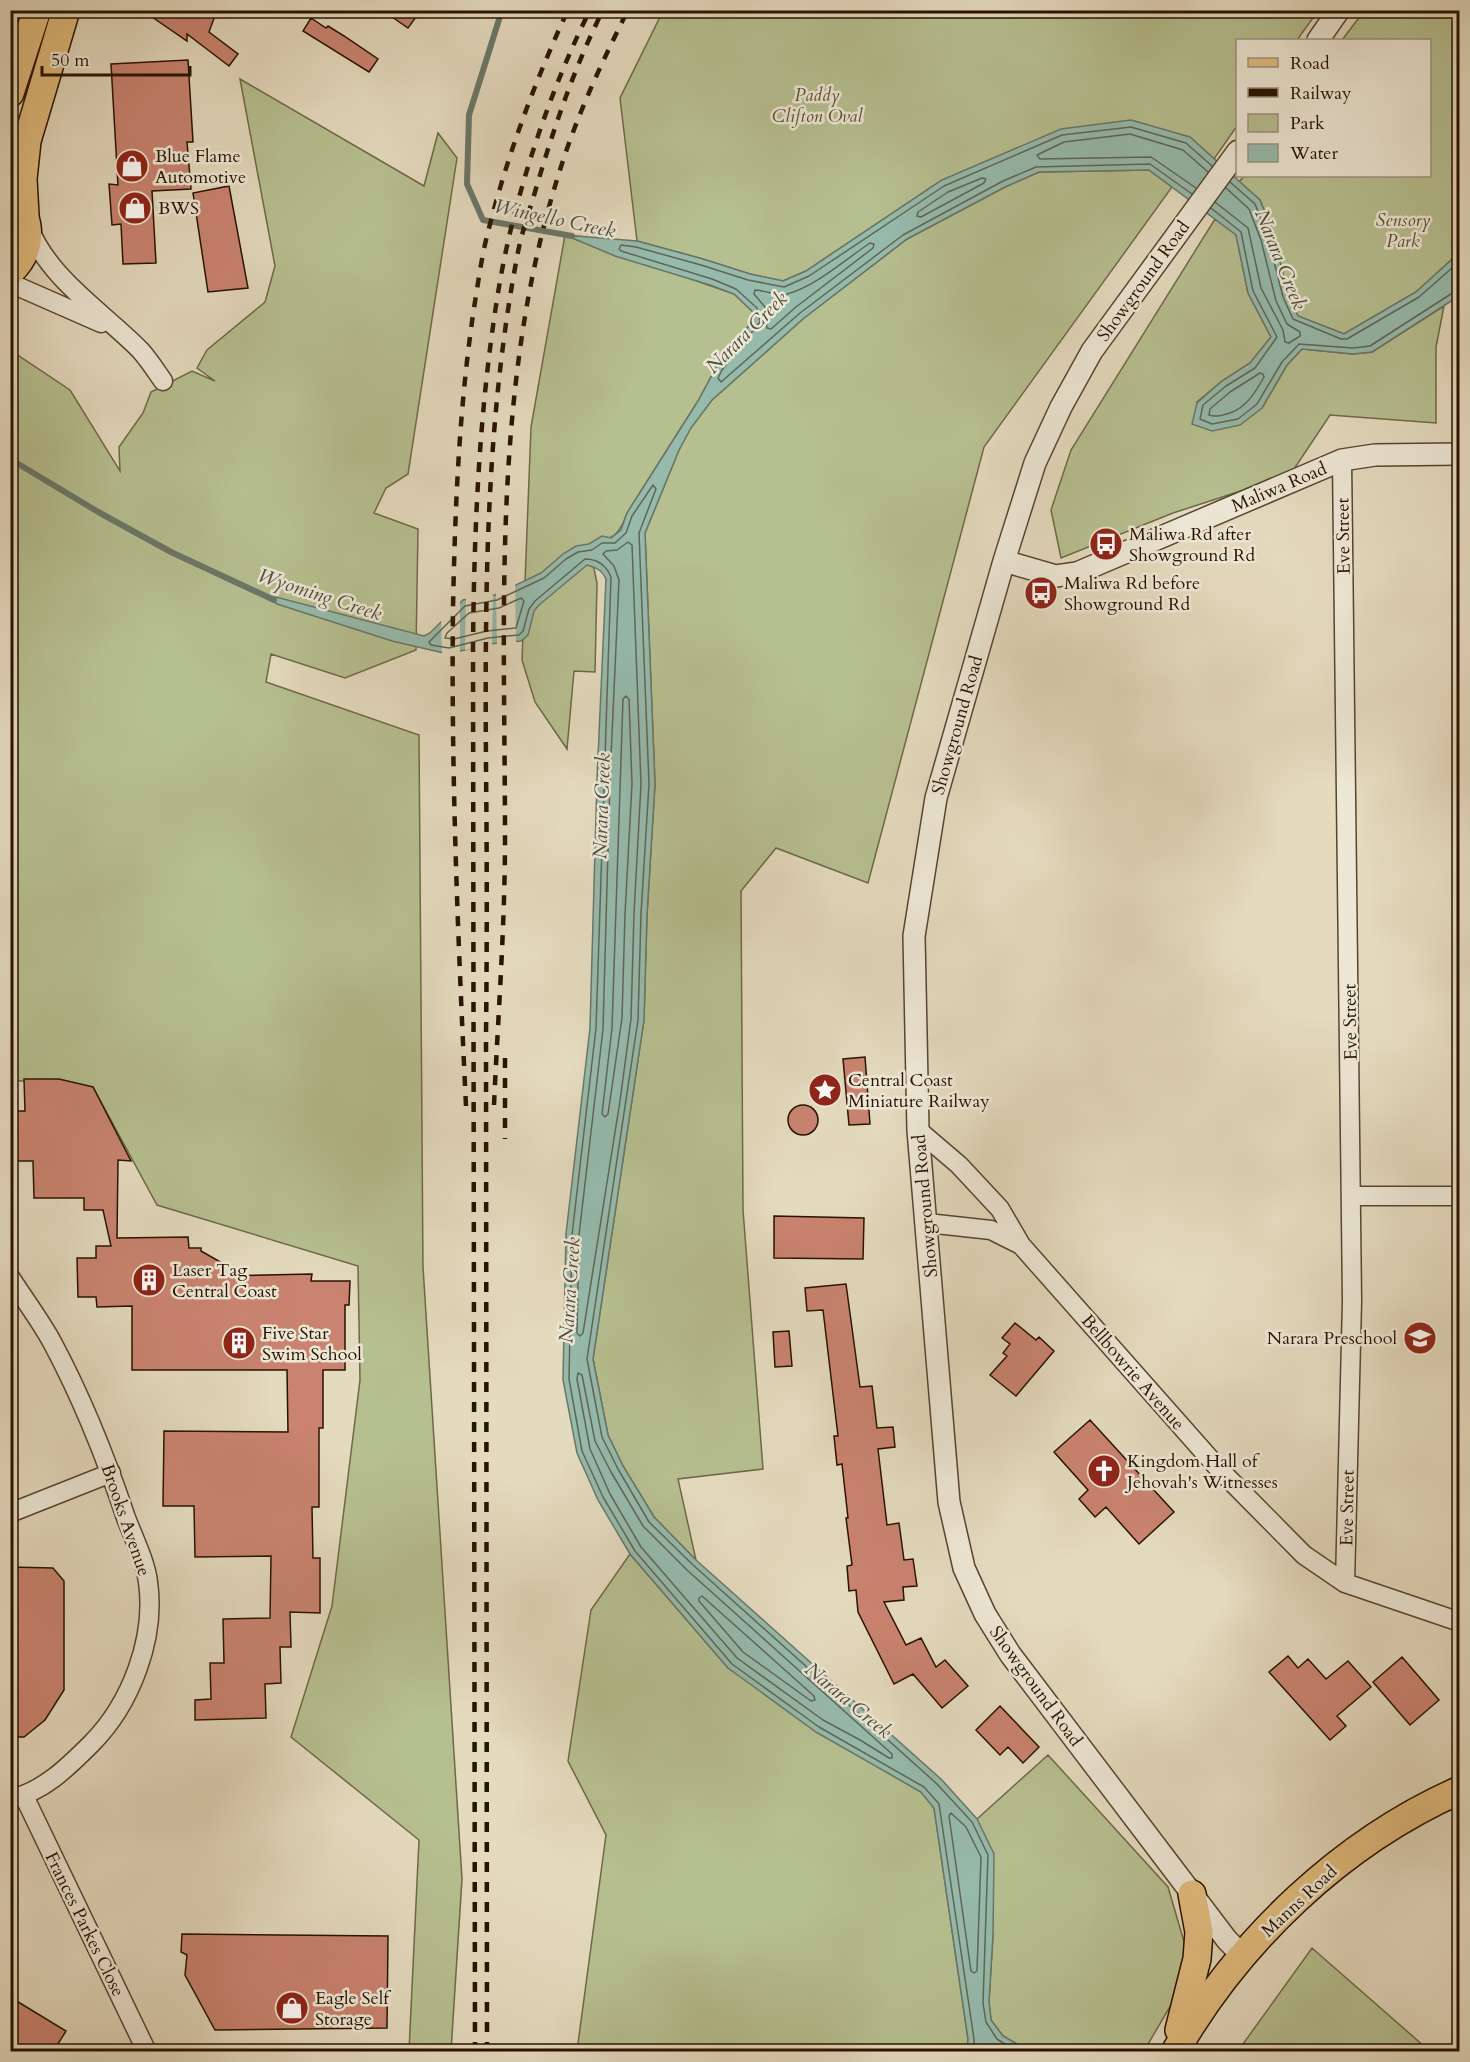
<svg xmlns="http://www.w3.org/2000/svg" width="1470" height="2062" viewBox="0 0 1470 2062" font-family="Cardo,serif">
<style>
.green{fill:#b6bf90;stroke:#6f6848;stroke-width:1.5}
.water{fill:#96bbad;stroke:#6a7768;stroke-width:1.5}
.pier{fill:#e4dabe}
.lines{fill:none;stroke-linecap:round;stroke-linejoin:round}
.shore{stroke:#5f6656;stroke-width:1.5}
.stream{stroke:#6a7768;stroke-width:6}
.building{fill:#c98370;stroke:#281200;stroke-width:1.5}
.minor-casing{stroke:#574430;stroke-width:21}
.tertiary-casing{stroke:#574430;stroke-width:24}
.primary-casing{stroke:#281200;stroke-width:30}
.minor{stroke:#ede7d5;stroke-width:18}
.tertiary{stroke:#ede7d5;stroke-width:21}
.primary{stroke:#e2bd7f;stroke-width:27}
.rail{stroke:#281200;stroke-width:4.5;stroke-dasharray:10 10;stroke-linecap:butt}
.labels{text-anchor:middle;stroke-width:5;stroke-linejoin:round;paint-order:stroke}
.park-label{font-size:18px;font-style:italic;fill:#5a4f32;stroke:#ede7d5}
.poi-label{font-size:18px;fill:#281200;stroke:#ede7d5;text-anchor:start}
.street-label{font-size:18px;fill:#281200;stroke:#ede7d5}
.water-label{font-size:20px;font-style:italic;fill:#4e4d3d;stroke:#ede7d5}
</style>
<rect width="100%" height="100%" fill="#e4dabe"/>
<filter id="stains"><feTurbulence type="fractalNoise" baseFrequency=".00333" numOctaves="4"/><feColorMatrix values="0 0 0 0 .2 0 0 0 0 .09 0 0 0 0 .02 0 0 0 .5 -.17"/></filter>
<radialGradient id="worn" r=".72"><stop offset=".6" stop-color="#630" stop-opacity="0"/><stop offset="1" stop-color="#630" stop-opacity=".3"/></radialGradient>
<!-- green -->
<path class="green" d="M663,11h655l-21,29h-59l-1,86 -23,33 -25,-22 -247,43 -136,91 -23,10 -33,-7 -47,-15 -66,-18 -17,-143z
M1364,11h95v242l-43,39 -72,42 -46,-18 -10,-21 -14,-59 -14,-36 -21,-18 5,-6h186v-136h-88z
M240,79l184,107 14,-53 19,25 -49,316 -22,14 -12,25 44,16 -2,121 -71,28 -74,-24 -5,28 153,53 4,532 39,612 -11,172h-42l10,-211 -128,-103 41,-131 28,-226 -2,-114 -201,-61 -64,-118 -82,-7 -1,-730 60,40 50,81 -1,-24 24,-34 8,-21 41,-21 23,10 -18,-13 10,-18 58,-48 10,-36z
M1149,170l23,17 -188,260 -116,436 -92,-35 -35,43 2,319 20,259 -85,10 18,81 -42,-43 -31,-51 -15,-31 -15,-76 51,-339 3,-105 8,-131 -10,-251 34,-83 12,-23 21,-27 92,-82 103,-79 98,-52 34,-15z
M1215,219l21,15 12,59 23,44 -21,26 -28,18 -25,21 65,6 25,-43 15,-16 51,5 19,-2 72,-46 -8,41v76l-106,-8 -40,60 -117,38 -112,45 -10,-48 20,-60z
M565,235l169,59 19,18 1,7 -37,47 -19,35 -71,112c-8,24 -14,25 -38,31l8,39 -2,89 -21,-1 -7,78 -32,-47 -13,-42 9,-233z
M630,1554l98,114 125,84 68,40 13,16 34,231 -1,13 -390,-1 29,-216 -38,-74 23,-151z
M1048,1755l120,132 24,82 -48,82h-115l-26,-15 -12,-16 -2,-18 4,-67 -16,-116z
M1312,1948l113,99 6,4h-193z"/>
<!-- water -->
<path class="water" d="M1131,120l59,17 70,63 14,36 14,59 10,21 46,18 72,-42 43,-39v43l-87,56 -19,2 -51,-5 -15,16 -25,43 -22,17 -28,6 -20,-7 5,-21 25,-22 28,-18 21,-26 -23,-44 -12,-58 -87,-65 -110,2 -34,15 -98,52 -103,79 -92,82 -21,28 -12,22 -34,83 10,251 -8,131 -3,105 -51,339 15,76 15,31 31,51 42,43 246,220 35,39 17,35 -1,81 -4,67 2,18 12,16 26,15h-62l1,-12 -34,-231 -13,-16 -105,-60 -88,-64 -98,-114 -32,-54 -21,-47 -14,-73 3,-146 24,-206 7,-249 9,-200c-4,-9 -9,-11 -19,-14l-48,40 -5,6 -6,24 -7,6 -32,3 -41,10 -56,-13 -115,-37 -10,-6 9,-1 148,39 6,-3 33,-33 32,-5 46,-22 22,-19 13,-8 13,-2 13,-8 9,2 10,-8 6,-17 71,-112 19,-35 37,-46 -1,-8 -19,-18 -24,-9 -95,-29 -50,-21 72,6 66,18 47,15 33,7 23,-10 136,-91 119,-51z"/>
<!-- pier -->
<path class="pier" d="M515,582l1,62h-19l-1,-53z
M493,592l-1,55 -27,3 1,-54z
M460,599v55l-12,3 -6,-1 -1,-40z"/>
<g class="lines">
<!-- shore -->
<path class="shore" d="M982,178l4,1 -2,4 -63,34 -4,-1 1,-4 30,-20z
M1230,182l25,22 13,34 15,59 10,22 48,20h6l72,-42 41,-36
M1196,188l-45,-31 -111,2 -3,-4 27,-13 66,-8 53,16 25,22
M1192,194l-42,-30 -114,3 -33,14 -100,54 -103,78 -79,69 -3,-4 4,-8 38,-48 -3,-14 -21,-19 -24,-10 -91,-28 -2,-2 2,-4 15,2 65,18 47,15 36,7 25,-11 135,-90 118,-51 69,-8 55,16 26,23
M1215,202l33,26 13,60 22,42 2,12 4,1 11,-7v-4l-13,-8 -11,-23 -15,-61 -12,-31 -23,-21
M1211,208l30,24 12,59 24,46 -22,31 -29,18 -23,19 -3,14 12,5 26,-5 19,-15 25,-42 17,-18 54,4 17,-2 84,-54 6,-1
M870,243l4,1 -1,4 -77,59 -25,22 -4,-1 -2,-21 -11,-13 1,-4c10,0 22,7 32,4 28,-7 59,-35 83,-51z
M1260,373l3,1 1,3c-10,18 -20,34 -41,38 -6,1 -9,2 -14,0l1,-6 20,-17z
M628,542l4,3 9,239 -7,130 -3,105 -11,82 -37,232 -3,3 -3,-3 2,-98 24,-206 7,-250 9,-199 -5,-14 -11,-12 3,-3 11,-1z
M521,598l3,3 -8,27 -29,3 -33,8 -9,-1 2,-5 22,-20 30,-5z
M626,696l3,3 3,85 -7,130 -3,104 -14,96 -3,3 -3,-3 10,-86 11,-329z
M578,1373l4,2 13,66 16,31 32,54 44,44 205,184v4h-3l-29,-18 -37,-20 -86,-62 -96,-111 -31,-53 -20,-45 -13,-70z
M702,1596l112,100 1,4 -4,1 -68,-49 -44,-51v-3z
M951,1813l15,14 15,30 -4,114 -3,2 -3,-2 -22,-155z
M974,2052v-13l-35,-235 -15,-17 -105,-60 -87,-63 -97,-113 -32,-54 -21,-46 -13,-72 3,-144 24,-207 15,-451c-5,-12 -13,-18 -26,-18l-50,42 -6,8 -6,22 -4,4 -31,3 -39,10 -18,-3 -2,-3 36,-36 32,-6 47,-22 22,-19 12,-7 14,-2 10,-7h13l11,-10 6,-17 21,-31 3,4 -17,44 10,251 -8,130 -3,106 -51,339 15,78 16,32 31,53 43,42 245,220 35,38 16,33 -5,148 3,19 11,17 20,13"/>
<!-- stream -->
<path class="stream" d="M502,10l-33,105 -2,69 16,36 89,16
M10,459l90,54 71,39 103,48"/>
</g>
<!-- building -->
<path class="building" d="M142,10h75l-8,22 29,22 -9,12 -42,-32v7z
M382,10h39l-13,18z
M311,18l15,10 2,-2 16,10 34,23 -9,13 -66,-41z
M188,60l5,82h-6l4,47 -39,2 4,72 -33,1 -2,-40 -9,1 -3,-41 9,1 -7,-121z
M229,186l19,102 -40,4 -15,-99z
M865,1057l5,67 -21,1 -6,-66z
M24,1079h35l34,8 38,74 -13,-1 -1,78 71,-1 1,11h12v3l21,12v13l90,-2 -1,7h39l-1,24h-4v65h-22v58h-4v79h-7l1,51h7v55l-30,-1 1,35h-11l1,36 -16,1 1,34 -71,2v-20l16,-1 -1,-36h14l-1,-44 47,-1 1,-62 -76,1 -1,-51h-31l1,-75 124,1 -1,-62h-155v-64l-35,1 -1,-10h-18l-1,-39h19v-12h15l-8,-36h-19v-12h-50l-1,-37h-23v-50h15z
M788 1120a15 15 0 1 1 30 0a15 15 0 1 1-30 0Z
M774,1216l90,2 -1,41 -89,-1z
M846,1284l14,103 12,-1 5,42 16,-1 2,20 -17,2 9,76 12,-2 5,37 9,-1 4,27 -14,1 1,13 -20,2 22,43 15,-7 15,29 9,-7 23,26 -26,22 -29,-34 -19,10 -36,-72 -2,-22 -7,1 -2,-25 5,-1 -6,-47h2l-6,-54 -5,1 -3,-29h4l-15,-126 -16,1 -2,-23z
M1015,1323l21,17 3,-3 15,14 -38,45 -26,-21 17,-19 -4,-3 7,-9 -8,-6z
M789,1331l3,35 -17,1 -2,-35z
M1090,1420l84,92 -35,32 -33,-37 -11,10 -16,-18 9,-9 -34,-38z
M10,1567l43,1 11,13v109l-19,30 -21,17h-14z
M1288,1656l10,12 10,-9 18,20 22,-18 23,26 -34,29 9,10 -16,14 -61,-68z
M1402,1657l37,43 -29,25 -37,-43z
M1000,1706l39,41 -16,16 -15,-16 -8,8 -24,-25z
M182,1934l206,2 -1,92 -172,2 -30,-55 2,-20 -6,-3z
M10,1997l56,34 -13,21h-43z"/>
<g class="lines">
<!-- minor casing -->
<g class="minor-casing">
<path id="minor" d="M29,228c21,52 74,84 112,123 8,9 15,20 22,30
M10,283l91,40
M1342,460l10,841 -7,282
M918,1130l41,35 41,44 21,36 198,224 85,86 41,28 115,39
M1352,1196h108
M927,1223l64,7 30,15
M10,1277c14,22 30,43 42,65 30,56 54,116 74,176 7,18 20,45 22,64 8,56 -17,122 -57,162 -23,23 -48,48 -81,55
M10,1513l101,-40
M24,1796l123,256"/>
</g>
<!-- tertiary casing -->
<g class="tertiary-casing">
<path id="tertiary" d="M1318,40l21,-30
M1238,151l-146,200 -31,56 -26,56 -31,98 -68,237 -22,138 4,194 31,372 15,66 21,46 25,40 217,286 16,16
M1004,561l52,15 21,-3 265,-113 33,-5 85,-1"/>
</g>
<!-- primary casing -->
<g class="primary-casing">
<path id="primary" d="M10,93l27,-83
M25,215l-2,-36 4,-38 39,-131
M10,272c22,-20 23,-49 5,-72
M1179,2030l18,-71 2,-27 -7,-38
M1175,2052c64,-112 167,-210 285,-262"/>
</g>
<!-- minor -->
<use href="#minor" class="minor"/>
<!-- tertiary -->
<use href="#tertiary" class="tertiary"/>
<!-- primary -->
<use href="#primary" class="primary"/>
<!-- rail -->
<path class="rail" d="M505,1058v81
M494,1105c4,-89 11,-179 11,-268 0,-223 -14,-452 55,-667 17,-55 42,-108 68,-160
M466,1106c-8,-166 -15,-331 -13,-497 2,-101 6,-201 21,-301 4,-24 7,-48 13,-72 19,-77 47,-153 81,-226
M475,2052l-2,-1402c1,-121 6,-243 26,-363 15,-90 50,-195 91,-277
M487,2052l-1,-1016c1,-89 1,-178 0,-267 -1,-173 -1,-347 32,-517 4,-20 11,-40 17,-60 18,-62 39,-124 68,-182"/>
</g>
<!-- icons -->
<defs>
<g id="shop-disc" transform="scale(1.725)"><circle r="9.5" fill="#8f2418" stroke="#ede7d5"/><path d="M-5-2.5h2.3a2.7 3.5 0 0 1 5.4 0H5L5.5 6h-11ZM-1.5-2.5h3a1.5 2.3 0 0 0-3 0Z" fill="#fff"/></g>
<g id="bus-disc" transform="scale(1.725)"><circle r="9.5" fill="#8f2418" stroke="#ede7d5"/><path d="M-5-6H5V4H4V6H2V4H-2V6H-4V4H-5ZM-3.5-4V0h7V-4ZM-3.5 1.2v1.5H-2V1.2ZM2 1.2v1.5H3.5V1.2Z" fill="#fff"/></g>
<g id="sight-disc" transform="scale(1.725)"><circle r="9.5" fill="#8f2418" stroke="#ede7d5"/><path d="M0-6L1.8-2.2L6-1.7L2.9 1.2L3.7 5.4L0 3.3L-3.7 5.4L-2.9 1.2L-6-1.7L-1.8-2.2Z" fill="#fff"/></g>
<g id="building-disc" transform="scale(1.725)"><circle r="9.5" fill="#8f2418" stroke="#ede7d5"/><path d="M-4-6H4V6H1V3H-1V6H-4ZM-2.5-4.3h1.7v1.8h-1.7ZM.8-4.3h1.7v1.8H.8ZM-2.5-1h1.7V.8h-1.7ZM.8-1h1.7V.8H.8Z" fill="#fff"/></g>
<g id="school-disc" transform="scale(1.725)"><circle r="9.5" fill="#8f2418" stroke="#ede7d5"/><path d="M0-5L7-2L0 1L-7-2ZM-4 1L0 2.5L4 1V4Q0 6-4 4Z" fill="#fff"/></g>
<g id="church-disc" transform="scale(1.725)"><circle r="9.5" fill="#8f2418" stroke="#ede7d5"/><path d="M-1.2-6h2.4v3.5h3.3v2.4h-3.3V6h-2.4V-.1h-3.3v-2.4h3.3Z" fill="#fff"/></g>
</defs>
<g fill-rule="evenodd">
<use href="#shop-disc" x="132" y="166"/>
<use href="#shop-disc" x="135" y="208"/>
<use href="#bus-disc" x="1106" y="544"/>
<use href="#bus-disc" x="1041" y="593"/>
<use href="#sight-disc" x="825" y="1090"/>
<use href="#building-disc" x="149" y="1280"/>
<use href="#school-disc" x="1420" y="1338"/>
<use href="#building-disc" x="239" y="1343"/>
<use href="#church-disc" x="1104" y="1471"/>
<use href="#shop-disc" x="292" y="2008"/>
</g>
<g class="labels">
<!-- park labels -->
<g class="park-label">
<text x="817" y="101">Paddy<tspan x="817" dy="21">Clifton Oval</tspan></text>
<text x="1403" y="226">Sensory<tspan x="1403" dy="21">Park</tspan></text>
</g>
<!-- poi labels -->
<g class="poi-label">
<text x="155" y="162">Blue Flame<tspan x="155" dy="21">Automotive</tspan></text>
<text x="158" y="214">BWS</text>
<text x="1129" y="540">Maliwa Rd after<tspan x="1129" dy="21">Showground Rd</tspan></text>
<text x="1064" y="589">Maliwa Rd before<tspan x="1064" dy="21">Showground Rd</tspan></text>
<text x="848" y="1086">Central Coast<tspan x="848" dy="21">Miniature Railway</tspan></text>
<text x="172" y="1276">Laser Tag<tspan x="172" dy="21">Central Coast</tspan></text>
<text x="262" y="1339">Five Star<tspan x="262" dy="21">Swim School</tspan></text>
<text x="1397" y="1344" text-anchor="end">Narara Preschool</text>
<text x="1127" y="1467">Kingdom Hall of<tspan x="1127" dy="21">Jehovah's Witnesses</tspan></text>
<text x="315" y="2004">Eagle Self<tspan x="315" dy="21">Storage</tspan></text>
</g>
<!-- street labels -->
<g class="street-label">
<text transform="translate(1143 281) rotate(-54)" y="6">Showground Road</text>
<text transform="translate(1279 487) rotate(-23)" y="6">Maliwa Road</text>
<text transform="translate(1343 536) rotate(-91)" y="6">Eve Street</text>
<text transform="translate(957 725) rotate(-74)" y="6">Showground Road</text>
<text transform="translate(1350 1022) rotate(-91)" y="6">Eve Street</text>
<text transform="translate(925 1206) rotate(-95)" y="6">Showground Road</text>
<text transform="translate(1133 1372) rotate(49)" y="6">Bellbowrie Avenue</text>
<text transform="translate(1347 1508) rotate(-89)" y="6">Eve Street</text>
<text transform="translate(126 1520) rotate(71)" y="6">Brooks Avenue</text>
<text transform="translate(1036 1686) rotate(54)" y="6">Showground Road</text>
<text transform="translate(1299 1901) rotate(-43)" y="6">Manns Road</text>
<text transform="translate(85 1924) rotate(64)" y="6">Frances Parkes Close</text>
</g>
<!-- water labels -->
<g class="water-label">
<text transform="translate(555 218) rotate(12)" y="7">Wingello Creek</text>
<text transform="translate(1281 259) rotate(68)" y="7">Narara Creek</text>
<text transform="translate(746 332) rotate(-45)" y="7">Narara Creek</text>
<text transform="translate(320 594) rotate(18)" y="7">Wyoming Creek</text>
<text transform="translate(601 806) rotate(-88)" y="7">Narara Creek</text>
<text transform="translate(569 1290) rotate(-86)" y="7">Narara Creek</text>
<text transform="translate(849 1700) rotate(40)" y="7">Narara Creek</text>
</g>
</g>
<!-- margin -->
<rect width="1470" height="2062" fill="none" stroke="#e4dabe" stroke-width="36"/>
<rect x="12" y="12" width="1446" height="2038" fill="none" stroke="#281200" stroke-width="3"/>
<rect x="18" y="18" width="1434" height="2026" fill="none" stroke="#281200" stroke-width="1.5"/>
<!-- legend -->
<rect x="1236" y="39" width="195" height="138" fill="#ede7d5" stroke="#9e9280" stroke-width="1.5"/>
<rect x="1248" y="58" width="30" height="9" fill="#e2bd7f" stroke="#9e9280" stroke-width="1.5"/>
<text x="1290" y="69" font-size="18" fill="#281200">Road</text>
<rect x="1248" y="88" width="30" height="9" fill="#281200" stroke="#9e9280" stroke-width="1.5"/>
<text x="1290" y="99" font-size="18" fill="#281200">Railway</text>
<rect x="1248" y="114" width="30" height="18" fill="#b6bf90" stroke="#9e9280" stroke-width="1.5"/>
<text x="1290" y="129" font-size="18" fill="#281200">Park</text>
<rect x="1248" y="144" width="30" height="18" fill="#96bbad" stroke="#9e9280" stroke-width="1.5"/>
<text x="1290" y="159" font-size="18" fill="#281200">Water</text>
<!-- scale -->
<path d="M42 66v9h148v-9" fill="none" stroke="#281200" stroke-width="3"/>
<text x="51" y="66" font-size="18" fill="#281200" stroke="#ede7d5" stroke-width="4.5" paint-order="stroke">50 m</text>
<rect width="100%" height="100%" filter="url(#stains)"/>
<rect width="100%" height="100%" fill="url(#worn)"/>
</svg>
